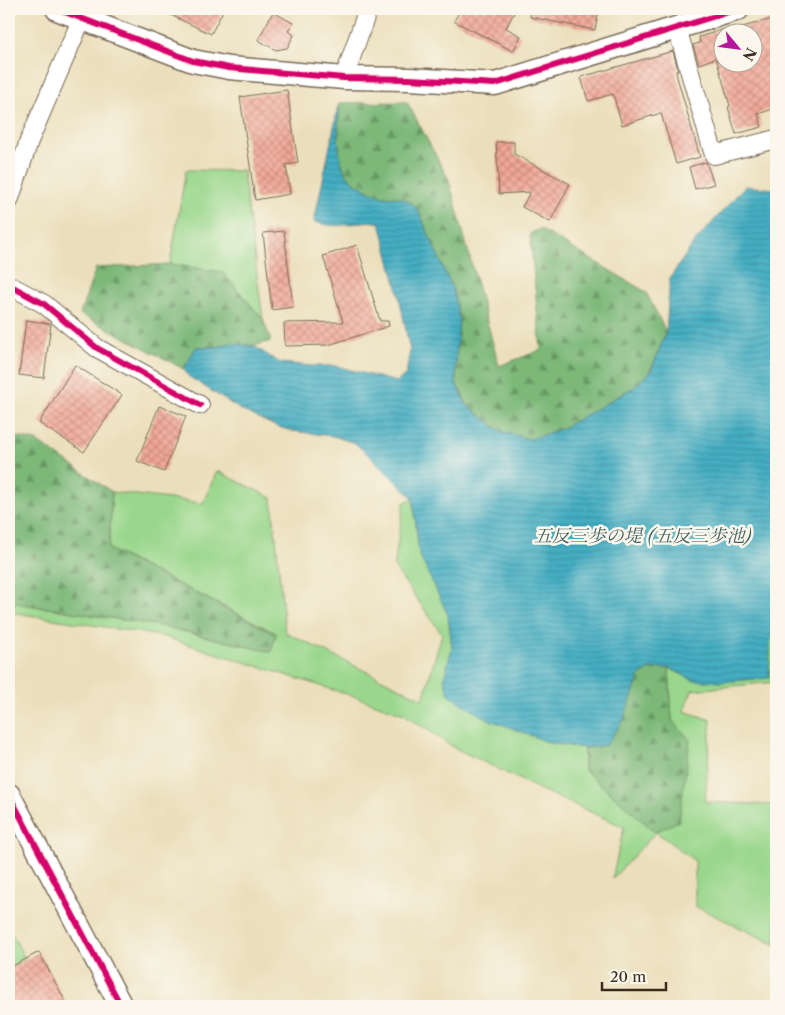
<svg xmlns="http://www.w3.org/2000/svg" width="785" height="1015" viewBox="0 0 785 1015" font-family="'Libre Caslon Text','Noto Serif JP',serif">
<style>
.grass{fill:#9ad78c;stroke:#6a8055}
.forest{fill:url(#forest-firs);stroke:#5b714b}
.water{fill:url(#water-rules);stroke:#406c70}
.building{fill:url(#building-cross-hatch);fill-rule:evenodd}
.lines{fill:none;stroke-linecap:round;stroke-linejoin:round}
.minor-casing{stroke:#796955;stroke-width:20}
.tertiary-casing{stroke:#796955;stroke-width:25}
.minor{stroke:#fff;stroke-width:18}
.tertiary{stroke:#fff;stroke-width:22}
.cycleway-casing{stroke:#fbf7ec;stroke-width:9}
.cycleway{stroke:#d6006c;stroke-width:6}
.labels{text-anchor:middle;stroke-width:5;stroke-linejoin:round;paint-order:stroke}
.water-label{font-size:18px;font-style:italic;fill:#3f5f60;stroke:#fbf7ec}
</style>
<defs>
<pattern id="forest-firs" width="22" height="20" patternUnits="userSpaceOnUse" patternTransform="scale(1.25)"><rect width="22" height="20" fill="#7bb878"/><path d="M5 1l3.5 6h-7zM16 11l3.5 6h-7z" fill="#669662"/></pattern>
<pattern id="water-rules" width="6" height="5" patternUnits="userSpaceOnUse" patternTransform="scale(1.25)"><rect width="6" height="5" fill="#44aec3"/><path d="M0 2.5h6" fill="none" stroke="#3a8e9e"/></pattern>
<pattern id="building-cross-hatch" width="8" height="8" patternUnits="userSpaceOnUse" patternTransform="scale(1.25)"><rect width="8" height="8" fill="#f2a897"/><path d="M0 0l8 8M0 8l8-8" fill="none" stroke="#c5897b"/></pattern>
</defs>
<rect width="100%" height="100%" fill="#fbf7ec"/>
<filter id="ink" filterUnits="userSpaceOnUse"><feTurbulence type="fractalNoise" baseFrequency=".02" numOctaves="2"/><feDisplacementMap in="SourceGraphic" scale="10" xChannelSelector="R" yChannelSelector="G"/><feConvolveMatrix kernelMatrix="1 2 1 2 8 2 1 2 1" color-interpolation-filters="sRGB"/></filter>
<filter id="wash" filterUnits="userSpaceOnUse"><feTurbulence type="fractalNoise" baseFrequency=".0096" numOctaves="4" result="noise"/><feDisplacementMap in="SourceGraphic" scale="20" xChannelSelector="R" yChannelSelector="G"/><feGaussianBlur stdDeviation="1.12" result="paint"/><feColorMatrix in="noise" values="0 0 0 0 0 0 0 0 0 0 0 0 0 0 0 0 0 1.4 0 .05"/><feComposite in="paint" operator="in"/></filter>
<g filter="url(#wash)">
<rect width="100%" height="100%" fill="#ebdfbb"/>
<!-- grass -->
<path class="grass" d="M186,170l57,1 20,148 -41,-47 -52,-8z
M217,471l55,27 13,134 138,67 19,-65 -48,-67 10,-64 9,-5 6,56 29,61 4,33 -8,31 106,64 34,5v22l88,-50 -3,-52 24,12 29,2 51,-89 3,-10v99l-84,8 -8,21 27,9 -6,82 71,3v140l-81,-39v-45l-39,-29 -44,47 12,-52 -85,-38 -86,-42 -49,-33 -48,-17 -195,-61 -152,-24v-10l152,24 110,26 5,-19 -167,-84 3,-57 91,11z
M9,929l42,77h-42z"/>
<!-- forest -->
<path class="forest" d="M407,102l42,78 50,186 42,-16 -11,-116 10,-5 106,63 20,40 -15,39 -18,17 -72,41 -30,10 -29,-7 -35,-28 -11,-21v-24l3,-39 -6,-30 -35,-80c-11,-13 -17,-12 -34,-14 -7,-1 -15,-5 -21,-9 -6,-3 -12,-6 -16,-12 -12,-16 -8,-52 -8,-72z
M170,264l52,8 41,47 8,22 -17,5 -24,-3 -13,4h-20l-13,22 -104,-55 16,-46z
M9,435l27,6 76,51 -3,57 167,85 -5,18 -110,-26 -152,-24z
M669,668l3,52 18,20 -11,81 -24,11 -71,-62v-22l22,-3 26,-48 8,-22 10,-6z"/>
<!-- water -->
<path class="water" d="M339,103c0,20 -4,56 8,72 4,6 10,9 16,12 6,4 14,8 21,9 17,2 23,1 34,14l35,80 6,30 -3,39v24l10,21 36,28 29,7 30,-10 72,-41 18,-17 15,-39 4,-54 23,-34 52,-58 31,3v394l-3,10 -4,85 -47,4 -29,-2 -24,-12 -19,1 -10,6 -17,46 -17,24 -22,3 -34,-5 -67,-26 -34,-23 -5,-15 8,-31 -4,-33 -29,-61 -6,-56 -41,-40 -17,-15 -22,-7 -41,-5 -17,-5 -34,-16 -53,-34 -4,-7 12,-22h21l13,-4 24,3 26,17 32,3h24l61,16 9,-8 4,-23 -12,-60 -18,-68c-14,-4 -23,1 -37,2 -10,2 -19,-1 -29,-3z"/>
<g id="blocks">
<!-- building -->
<path class="building" d="M158,9h66l-13,25z
M461,9h55l-10,19 15,8 -8,15 -59,-30z
M531,9h68l-4,21 -65,-13z
M273,12l20,11 -5,8 6,4 -7,13 -11,2 -18,-10z
M776,18v90l-18,6 4,13 -26,7 -8,-27 2,-1 -14,-48 -17,6 -6,-19 7,-2 -1,-6 36,-11v3zM722,32h30v30h-30z
M673,51l5,19 -2,1 1,6 23,80 -24,7 -15,-51 -39,12 -9,-31 -25,7 -7,-24z
M287,90l11,73 -12,2 4,29 -35,6 -15,-103z
M496,142h18v12l56,30 -20,38 -28,-15 8,-15 -31,2z
M706,162l8,22 -19,5 -6,-22z
M284,231l9,76 -21,3 -9,-77z
M357,245l23,76h8l1,5 -61,19 -43,1 -1,-23 59,-1 -20,-66z
M26,320l25,4 -7,54 -25,-3z
M75,365l47,30 -38,57 -45,-29z
M159,406l27,10 -22,56 -27,-11z
M39,952l29,54h-59v-38z"/>
</g>
</g>
<g filter="url(#ink)">
<use href="#blocks" fill-opacity="0" stroke="#796955" stroke-width="1"/>
<g class="lines">
<!-- minor casing -->
<g class="minor-casing">
<path id="minor" d="M677,28l37,127 62,-16
M344,78l24,-69
M9,201l20,-60 53,-123
M9,285l35,19 53,44 103,57"/>
</g>
<!-- tertiary casing -->
<g class="tertiary-casing">
<path id="tertiary" d="M57,9l136,52 36,7 115,10 65,1 86,5 243,-75
M9,795l112,211"/>
</g>
<!-- minor -->
<use href="#minor" class="minor"/>
<!-- tertiary -->
<use href="#tertiary" class="tertiary"/>
<!-- cycleway casing -->
<g class="cycleway-casing">
<path id="cycleway" d="M57,9l136,52 36,7 115,10 65,1 86,5 243,-75
M9,285l35,19 53,44 103,57
M9,795l112,211"/>
</g>
<!-- cycleway -->
<use href="#cycleway" class="cycleway"/>
</g>
</g>
<g class="labels">
<!-- water labels -->
<g class="water-label">
<text x="643" y="542">五反三歩の堤 (五反三歩池)</text>
</g>
</g>
<!-- margin -->
<rect width="785" height="1015" fill="none" stroke="#fbf7ec" stroke-width="30"/>
<!-- north arrow -->
<g transform="translate(738 48) rotate(119)"><circle r="24" fill="#fbf7ec" stroke="#aea59a"/>
<path d="M0-4L9 19L0 12L-9 19Z" fill="#b5179e"/>
<text y="-8" font-size="14" font-weight="bold" text-anchor="middle" fill="#3b2a1e">N</text>
</g>
<!-- scale -->
<path d="M602 982v8h64v-8" fill="none" stroke="#3b2a1e" stroke-width="2.5"/>
<text x="610" y="982" font-size="15" fill="#3b2a1e" stroke="#fbf7ec" stroke-width="4" paint-order="stroke">20 m</text>
</svg>
